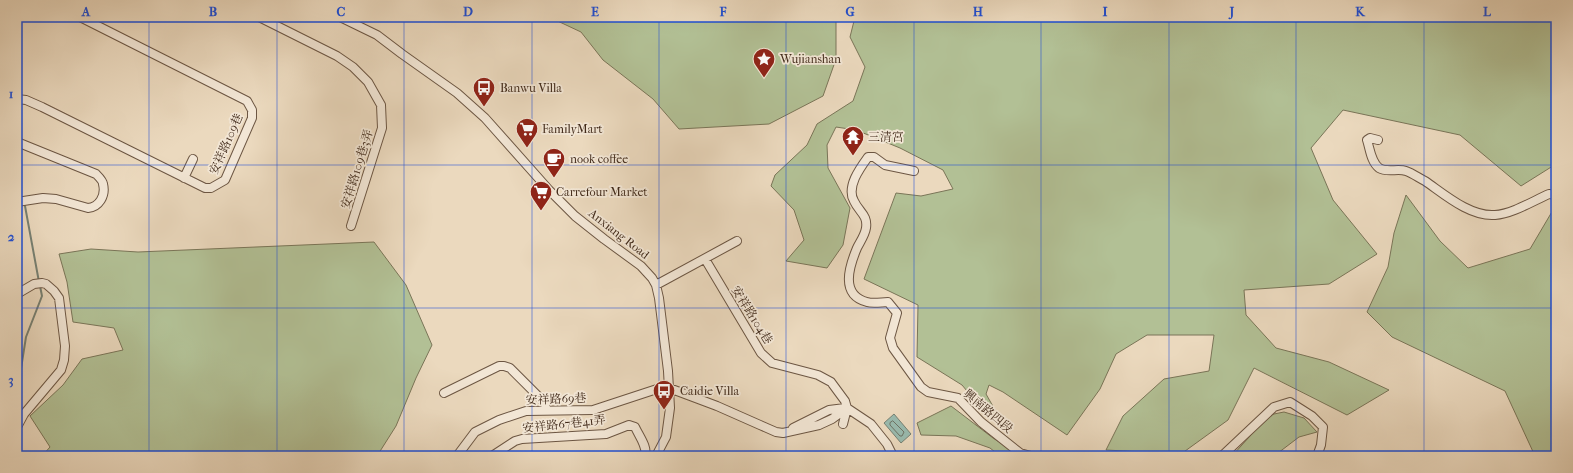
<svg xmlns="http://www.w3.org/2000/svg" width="1573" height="473" viewBox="0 0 1573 473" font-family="'IM FELL French Canon','Noto Serif TC',serif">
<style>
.green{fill:#b2c095;stroke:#7a7558}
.water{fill:#99baae;stroke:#768073}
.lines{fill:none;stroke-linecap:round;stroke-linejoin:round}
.shore{stroke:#6d7264;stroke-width:1}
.stream{stroke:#768073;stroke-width:2}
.minor-casing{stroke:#6c5643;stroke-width:10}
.minor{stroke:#f2e6d5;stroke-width:8}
.grid{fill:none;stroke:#1d4ed8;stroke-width:1;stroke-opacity:0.55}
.labels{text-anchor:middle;stroke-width:3.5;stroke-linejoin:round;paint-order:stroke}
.poi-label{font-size:12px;fill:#412a1a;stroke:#f2e6d5;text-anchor:start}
.street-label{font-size:12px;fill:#412a1a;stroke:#f2e6d5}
.neatline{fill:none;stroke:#1d4ed8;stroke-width:1.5}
.grid-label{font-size:13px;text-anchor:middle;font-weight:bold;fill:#1d4ed8}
</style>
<rect width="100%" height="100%" fill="#ebd9be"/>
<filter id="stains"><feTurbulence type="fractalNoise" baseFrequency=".005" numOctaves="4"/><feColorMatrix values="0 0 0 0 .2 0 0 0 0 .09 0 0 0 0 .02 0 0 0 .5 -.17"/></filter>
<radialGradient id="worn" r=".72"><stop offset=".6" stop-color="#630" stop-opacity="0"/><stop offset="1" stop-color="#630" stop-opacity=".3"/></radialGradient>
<!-- green -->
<path class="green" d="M549,17h287v42l-13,37 -54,28 -90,5 -26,-30 -50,-39 -22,-28z
M855,17h701v147l-35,22 -61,-51 -117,-25 -32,38 22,52 44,54 -48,30 -85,6 2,25 30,33 53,14 60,28 -42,25 -93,-47 -26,52 -47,34 -75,-4 17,-34 41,-37 45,-8 5,-36h-67l-31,19 -16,35 -33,46 -64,-43 -14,-7 -3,9 21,37 -30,-28 -15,-18 -45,-28 1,-52 -54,-26 32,-86 25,3 32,-7 -10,-19 -43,-22 -44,-18 -20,-3 -9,18 1,23 22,40 -7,37 -16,23 -41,-7 18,-21 -10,-30 -23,-24 4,-11 32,-30 10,-21 36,-23 12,-34 -15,-30z
M1406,195l34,46 28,27 62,-19 23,-39h3v246h-21l-30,-65 -113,-54 -25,-25 21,-45 6,-34z
M374,242l32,43 26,60 -16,33 -20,48 -19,30h-335l8,-9 -20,-31 33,-31 19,-26 41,-9 -9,-22 -41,-6 -6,-40 -8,-28 32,-5 47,3z
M951,406l42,32 28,18h-21l-10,-8 -34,-12 -35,-1 -4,-12z
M1284,412l20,6 13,14 -18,5 -21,16 1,3h-47l37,-41z"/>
<!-- water -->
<path class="water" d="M894,414l17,20 -10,9 -17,-20z"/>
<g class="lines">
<!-- shore -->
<path class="shore" d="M893,421l11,11 -2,4h-2l-10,-11v-2z"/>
<!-- stream -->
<path class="stream" d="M25,206l14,76
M17,385l2,-4 7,-44 16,-41 -2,-10"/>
<!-- minor casing -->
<g class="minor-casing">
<path id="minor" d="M259,17l78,39 16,11 15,15 13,23 1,23 -31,98
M340,17l37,18 25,19 55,39 28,25 64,72 26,26 29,23 37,27 11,12 4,7 3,13 9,73 2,37 -4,29 -10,19
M17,99l9,1 16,7 163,81h6l14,-8 27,-62v-8l-5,-9 -167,-84
M1378,140l-8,-2 -3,2c3,9 4,22 12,28 8,5 19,0 27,3 6,2 13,7 19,10 19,13 45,36 70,34 17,-1 38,-14 54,-21l7,1
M17,142l79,32c3,3 7,7 7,10 3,12 -4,23 -15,24l-32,-9 -13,-1 -26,4
M914,171l-29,-6 -11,-8h-6c-8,11 -22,30 -14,44 5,11 14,14 12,27 -1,7 -6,14 -9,20 -8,19 -17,47 10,54 6,2 15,0 21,0l9,11 -7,25 3,10 28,39 7,5 30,6 23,24 39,31 11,3
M184,178l9,-19
M705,259l56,94 11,10 46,12 13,7 14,19 2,7
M656,285l81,-44
M17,294l17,-10 8,-1 4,1 8,7 5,7 6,48 -1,14 -3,10 -37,44 -7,13
M444,393l55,-27h5l6,2 35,35 1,7
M847,408l24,16 16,20 6,12
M843,424l4,-16
M793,428l36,-18 16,-2
M457,456l18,-24 24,-12 27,-9 67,-1 67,-22h9l48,18 43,19 16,7 7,1 36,-8 13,-6 15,-11
M492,456l23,-15 7,-2 84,-5 23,-9 6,2c4,9 13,20 10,29
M1222,456l52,-49 16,-5 22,14 11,11 -2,18 -4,11"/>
</g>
<!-- minor -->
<use href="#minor" class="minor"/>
</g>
<!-- grid -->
<path class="grid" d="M149,17v439M277,17v439M404,17v439M532,17v439M659,17v439M786,17v439M914,17v439M1041,17v439M1169,17v439M1296,17v439M1424,17v439M17,165h1539M17,308h1539"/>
<!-- icons -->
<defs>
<g id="sight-pin" transform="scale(1.15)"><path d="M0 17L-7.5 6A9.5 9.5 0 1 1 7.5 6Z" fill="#8f2418" stroke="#f2e6d5"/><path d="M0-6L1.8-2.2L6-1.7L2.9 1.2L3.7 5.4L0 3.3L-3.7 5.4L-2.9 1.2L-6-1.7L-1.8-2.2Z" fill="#fff"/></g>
<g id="bus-pin" transform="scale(1.15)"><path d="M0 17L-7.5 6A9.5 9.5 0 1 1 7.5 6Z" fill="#8f2418" stroke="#f2e6d5"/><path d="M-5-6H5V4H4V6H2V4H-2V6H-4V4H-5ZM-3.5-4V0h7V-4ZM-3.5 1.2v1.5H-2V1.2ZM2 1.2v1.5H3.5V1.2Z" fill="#fff"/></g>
<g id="supermarket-pin" transform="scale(1.15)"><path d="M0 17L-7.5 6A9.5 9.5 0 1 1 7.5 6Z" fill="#8f2418" stroke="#f2e6d5"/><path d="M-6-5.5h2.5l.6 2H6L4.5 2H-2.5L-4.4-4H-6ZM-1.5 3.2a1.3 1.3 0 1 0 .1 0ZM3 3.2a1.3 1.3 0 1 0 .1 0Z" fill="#fff"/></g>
<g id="temple-pin" transform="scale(1.15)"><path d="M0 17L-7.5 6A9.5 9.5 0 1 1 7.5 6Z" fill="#8f2418" stroke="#f2e6d5"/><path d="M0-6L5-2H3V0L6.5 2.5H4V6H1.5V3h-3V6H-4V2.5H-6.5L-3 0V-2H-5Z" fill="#fff"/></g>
<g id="cafe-pin" transform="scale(1.15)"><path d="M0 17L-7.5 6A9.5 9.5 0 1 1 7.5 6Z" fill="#8f2418" stroke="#f2e6d5"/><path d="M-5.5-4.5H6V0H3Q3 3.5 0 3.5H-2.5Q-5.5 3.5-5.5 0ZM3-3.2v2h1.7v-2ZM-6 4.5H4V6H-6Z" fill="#fff"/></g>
</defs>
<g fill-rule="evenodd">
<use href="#sight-pin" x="764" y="59"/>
<use href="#bus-pin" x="484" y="88"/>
<use href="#supermarket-pin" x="527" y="129"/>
<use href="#temple-pin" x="853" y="137"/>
<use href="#cafe-pin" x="554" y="159"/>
<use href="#supermarket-pin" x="541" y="192"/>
<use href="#bus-pin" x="664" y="391"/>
</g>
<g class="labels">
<!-- poi labels -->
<g class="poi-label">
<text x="780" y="63">Wujianshan</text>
<text x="500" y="92">Banwu Villa</text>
<text x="542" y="133">FamilyMart</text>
<text x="868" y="141">三清宮</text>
<text x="570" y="163">nook coffee</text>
<text x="556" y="196">Carrefour Market</text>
<text x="680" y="395">Caidie Villa</text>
</g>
<!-- street labels -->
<g class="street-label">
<text transform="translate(226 144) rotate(-66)" y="4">安祥路109巷</text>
<text transform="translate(357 169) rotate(-73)" y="4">安祥路109巷3弄</text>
<text transform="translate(619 234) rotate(38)" y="4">Anxiang Road</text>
<text transform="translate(752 315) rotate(58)" y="4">安祥路104巷</text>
<text transform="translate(556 399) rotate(-2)" y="4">安祥路69巷</text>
<text transform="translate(988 411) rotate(40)" y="4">興南路四段</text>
<text transform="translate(564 424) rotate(-6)" y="4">安祥路67巷41弄</text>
</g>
</g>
<!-- margin -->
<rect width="1573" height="473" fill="none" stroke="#ebd9be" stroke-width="44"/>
<rect x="22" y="22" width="1529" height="429" class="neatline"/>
<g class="grid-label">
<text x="86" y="16">A</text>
<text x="213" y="16">B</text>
<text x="341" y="16">C</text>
<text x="468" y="16">D</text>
<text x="595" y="16">E</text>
<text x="723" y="16">F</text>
<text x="850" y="16">G</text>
<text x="978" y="16">H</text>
<text x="1105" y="16">I</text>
<text x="1232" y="16">J</text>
<text x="1360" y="16">K</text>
<text x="1487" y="16">L</text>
<text x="11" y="98">1</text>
<text x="11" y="241">2</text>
<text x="11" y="384">3</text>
</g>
<rect width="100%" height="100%" filter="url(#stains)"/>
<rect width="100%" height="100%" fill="url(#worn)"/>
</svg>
